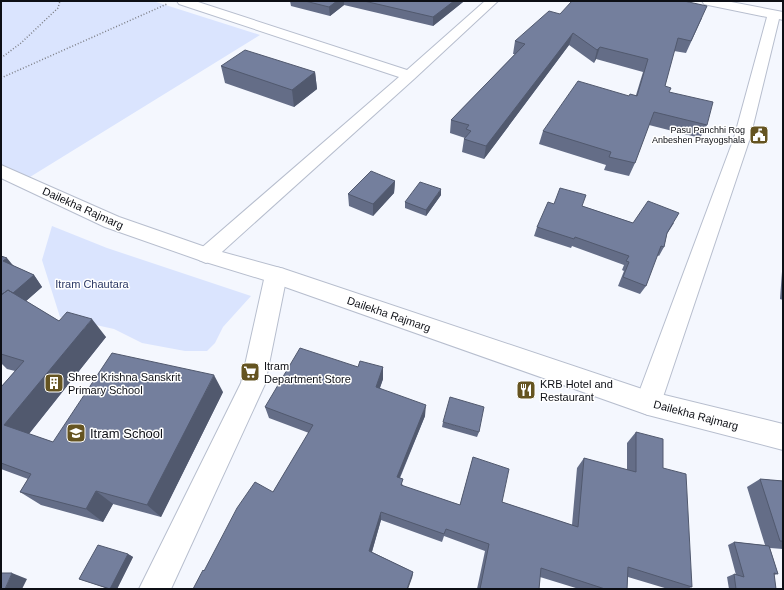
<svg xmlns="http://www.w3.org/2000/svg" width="784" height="590" viewBox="0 0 784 590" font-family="Helvetica,sans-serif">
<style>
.green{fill:#dae4fe}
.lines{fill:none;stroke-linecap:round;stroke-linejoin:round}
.street-casing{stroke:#b7bece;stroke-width:2}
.secondary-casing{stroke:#b7bece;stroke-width:2}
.path{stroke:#7c7e85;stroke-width:1.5;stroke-dasharray:1 2;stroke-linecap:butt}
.street{fill:#fff;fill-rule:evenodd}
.secondary{fill:#fff;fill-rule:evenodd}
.wall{fill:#646d87}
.shaded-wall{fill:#51596e}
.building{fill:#747f9d;stroke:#51596e}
.labels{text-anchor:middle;stroke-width:3;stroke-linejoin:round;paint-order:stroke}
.far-poi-label{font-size:9px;fill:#0d0f15;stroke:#fff;text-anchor:end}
.street-label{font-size:11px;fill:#0d0f15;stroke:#fff}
.park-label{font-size:11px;fill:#2b3864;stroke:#fff}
.poi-label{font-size:11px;fill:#0d0f15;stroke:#fff;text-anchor:start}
.near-poi-label{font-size:13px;fill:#0d0f15;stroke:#fff;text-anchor:start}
</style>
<rect width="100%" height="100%" fill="#f4f7fe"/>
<!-- green -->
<path class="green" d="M1,1h152l107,34 -243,150 -16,-8z
M52,226l55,22 144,48 -28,31 -8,16 -8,8h-22l-43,-8 -28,-14 -54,-12 -18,-57z"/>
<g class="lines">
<!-- street casing -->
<g class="street-casing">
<path id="street" d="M177,1h18l212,69 78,-69h13l-84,78 -201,181 -7,3 -7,-3 -3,-5 3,-5 200,-173 -220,-73z
M702,1h24l57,11v8l-4,-1 -29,119 -89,265 -4,8 -9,4 -9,-4 -4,-8 99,-265 33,-121 -59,-12 -4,-1z
M276,267l8,2 3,6 -22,109 -94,205h-32l102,-206 24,-108 3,-6z"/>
</g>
<!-- secondary casing -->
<g class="secondary-casing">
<path id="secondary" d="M1,165l118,52 92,32 73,20 364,122 135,33v26l-135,-35 -377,-133 -72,-22 -94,-33 -104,-49z"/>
</g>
<!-- path -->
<path class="path" d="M1,58l20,-15 37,-35 2,-7
M1,78l166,-74"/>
<!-- street -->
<use href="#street" class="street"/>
<!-- secondary -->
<use href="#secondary" class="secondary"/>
</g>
<!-- wall -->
<path class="wall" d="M290,1h173v1l-30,24 -89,-21 -14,11 -39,-10z
M560,14l142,4 -16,35 -12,-2 -9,35 4,6 38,33 -7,13 -51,-13 -14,38 -6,13 -25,-6 2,-5 -67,-21 4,-13 86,-35 7,-1 7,-23 -47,-13 -2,4 -25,-18 -85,114 -22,-7 2,-13 1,-1 -15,-5 1,-13 64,-66h-2l2,-13z
M221,66l94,6 2,17 -23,18 -69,-24z
M395,181l-1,12 -21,23 -24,-10 -1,-12z
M441,195l-15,21 -21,-8v-6z
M554,204l28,2 51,17h41l-7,11 -3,13 -5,9 -2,-1 -11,31 -6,8 -22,-8 6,-15 -2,-1 2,-5 -52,-19 -1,2 -37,-12 3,-9z
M1,256l13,10 20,9 8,12 -16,14 33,20 47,16 -77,97 24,8 170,-50 -62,125 -48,-13 -10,18 -62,-17 -21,-13 8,-13 -27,-10v-82l14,-16 -8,-2 -6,-6z
M783,258v42l-3,-1z
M358,367h25v12l-3,9 45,28 -25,62 3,8 57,19 13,-48 29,45 70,23 5,-57 7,-10 43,12v-27l9,-11 27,36 29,119 -5,2h-19l-40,-12 -1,12h-48l-39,-12 -1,12h-62l8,-38 -41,-15 -2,6 -61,-22 -9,32 41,20 -1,6 -208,-7 69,-79 36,-59 -40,-15 -4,-11z
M443,422l36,10 -2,5 -35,-10z
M760,479l23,2v68l-13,-1 8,26 -4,1 2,14h-47l-2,-12 7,-3 2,1 -8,-30 6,-3 31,3 -18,-58z
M128,554l5,3 -16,32h-8l-30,-10z"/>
<!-- shaded-wall -->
<path class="shaded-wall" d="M337,1h7v4l-14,11 -1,-9z
M454,1h9v1l-30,24v-9z
M573,33l-4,12 -85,114 2,-13z
M600,47l-4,12 -2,4 3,-13z
M315,72l2,17 -23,18 -2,-17z
M395,181l-1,12 -21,23v-12z
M441,189v6l-15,21v-6z
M7,258l9,11 -13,-8z
M34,275l8,12 -33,29 -8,-13z
M92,319l14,18 -82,103 -20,-15z
M383,367v12l-7,19v-11z
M214,375l9,17 -62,125 -14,-12z
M426,405l-1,11 -29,70 1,-9z
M96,491l17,13 -10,18 -17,-13z
M381,512v8l-11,38 -1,-7z
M128,554l5,3 -16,32h-7z
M413,572l-1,6 -4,11h-1z
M12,573l15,6 -5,10h-17z"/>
<!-- building -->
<path class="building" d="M305,1h32l-8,6z
M364,1h90l-21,16z
M572,1h112l23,5 -16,35 -13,-3 -13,48 6,2 -2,4 44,10 -6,23 -53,-13 -19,51 -26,-6 2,-5 -68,-21 35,-50 51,15 1,-2 7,2 11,-37 -48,-12 -3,3 -24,-17 -87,113 -22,-7 7,-8 -5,-2 3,-4 -18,-5 74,-76 -10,-3 34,-30 11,3z
M245,50l70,22 -23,18 -71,-24z
M371,171l24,10 -22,23 -25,-10z
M420,182l21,7 -15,21 -21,-8z
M560,188l26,7 -4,11 51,17 15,-22 31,12 -12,20 -3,14 -3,-1 -15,40 -23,-9 6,-15 -3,-1 3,-5 -54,-19 -1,2 -37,-12 11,-25 6,2z
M1,256l6,2 -4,3 31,14 -21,18 -5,-3 -7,5z
M8,290l51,31 8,-9 25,7 -88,106 49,17 59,-89 102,22 -67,130 -51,-14 -10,18 -66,-17 11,-18 -30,-11v-76l23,-26 -23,-7v-59z
M300,348l58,19 2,-6 23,6 -7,20 50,18 -29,72 6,2 -2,6 59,20 13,-48 36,12 -7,33 76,25 6,-69 52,14v-40l27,7v29l23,6 6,113 -64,-20 -1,22h-22l-64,-21 -2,21h-59l9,-45 -43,-15 -2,5 -63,-22 -12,39 44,21 -6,17h-214l10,-19 1,1 33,-63 18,-26 18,10 40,-67 -48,-18z
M450,397l34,10 -5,25 -36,-10z
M760,479l23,2v60h-3z
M734,542l35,4 9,28 -4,-1 2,16h-40l-2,-15 10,3z
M98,545l30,9 -18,35 -31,-10z
M1,573h11l-7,16h-4z"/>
<!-- icons -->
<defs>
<g id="civic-square" transform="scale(1)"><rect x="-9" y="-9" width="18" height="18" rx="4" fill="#655421" stroke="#fff"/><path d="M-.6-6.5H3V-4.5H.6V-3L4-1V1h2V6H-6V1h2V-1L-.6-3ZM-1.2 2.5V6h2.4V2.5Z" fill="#fff"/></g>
<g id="supermarket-square" transform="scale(1)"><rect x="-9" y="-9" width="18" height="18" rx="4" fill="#655421" stroke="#fff"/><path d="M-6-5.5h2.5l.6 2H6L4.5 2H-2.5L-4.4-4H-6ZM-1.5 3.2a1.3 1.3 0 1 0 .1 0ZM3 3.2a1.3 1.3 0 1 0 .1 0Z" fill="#fff"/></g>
<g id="building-square" transform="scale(1)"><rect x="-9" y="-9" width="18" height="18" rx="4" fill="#655421" stroke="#fff"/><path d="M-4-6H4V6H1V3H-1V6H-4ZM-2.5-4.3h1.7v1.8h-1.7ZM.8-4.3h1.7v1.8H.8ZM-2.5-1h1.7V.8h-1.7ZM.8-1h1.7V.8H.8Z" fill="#fff"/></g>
<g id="restaurant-square" transform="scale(1)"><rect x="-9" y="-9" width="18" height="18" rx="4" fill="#655421" stroke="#fff"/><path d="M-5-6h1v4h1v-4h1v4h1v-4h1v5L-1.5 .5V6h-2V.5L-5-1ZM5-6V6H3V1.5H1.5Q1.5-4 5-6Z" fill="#fff"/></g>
<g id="school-square" transform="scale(1)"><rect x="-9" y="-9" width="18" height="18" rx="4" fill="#655421" stroke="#fff"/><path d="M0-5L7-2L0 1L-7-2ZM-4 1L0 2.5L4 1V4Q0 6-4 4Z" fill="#fff"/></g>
</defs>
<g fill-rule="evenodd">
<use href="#civic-square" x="759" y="135"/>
<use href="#supermarket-square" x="250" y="372"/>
<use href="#building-square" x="54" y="383"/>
<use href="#restaurant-square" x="526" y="390"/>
<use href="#school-square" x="76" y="433"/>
</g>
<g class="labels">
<!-- far-poi labels -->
<g class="far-poi-label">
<text x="745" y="133">Pasu Panchhi Rog<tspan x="745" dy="10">Anbeshen Prayogshala</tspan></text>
</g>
<!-- street labels -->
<g class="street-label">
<text transform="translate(83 208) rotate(24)" y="4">Dailekha Rajmarg</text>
<text transform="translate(389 314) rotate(19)" y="4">Dailekha Rajmarg</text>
<text transform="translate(696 415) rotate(15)" y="4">Dailekha Rajmarg</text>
</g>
<!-- park labels -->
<g class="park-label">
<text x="92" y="288">Itram Chautara</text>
</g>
<!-- poi labels -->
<g class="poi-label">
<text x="264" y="370">Itram<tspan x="264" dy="13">Department Store</tspan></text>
<text x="68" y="381">Shree Krishna Sanskrit<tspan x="68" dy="13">Primary School</tspan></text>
<text x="540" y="388">KRB Hotel and<tspan x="540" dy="13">Restaurant</tspan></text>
</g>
<!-- near-poi labels -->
<g class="near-poi-label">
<text x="90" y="438">Itram School</text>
</g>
</g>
<!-- border -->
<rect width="784" height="590" fill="none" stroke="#0d0f15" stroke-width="4"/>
</svg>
